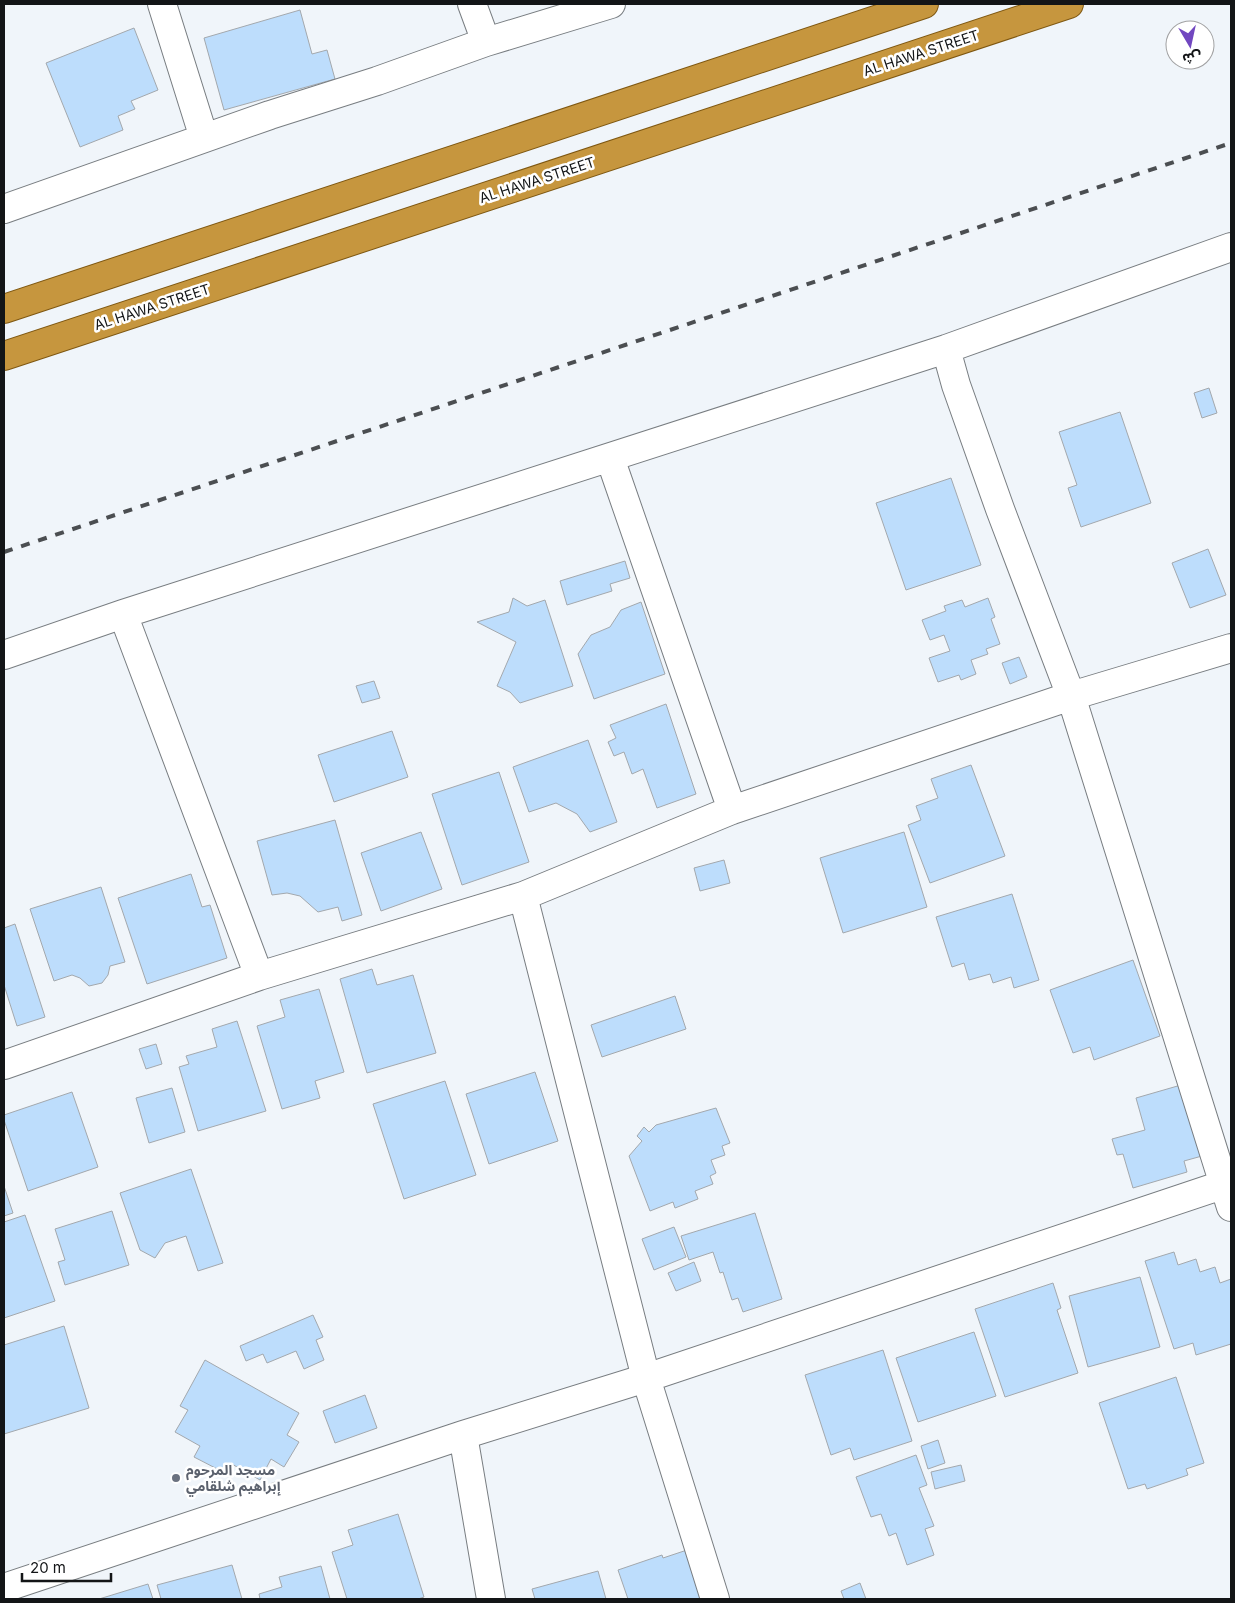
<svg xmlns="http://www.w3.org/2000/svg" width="1235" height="1603" viewBox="0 0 1235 1603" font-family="Inter,'Noto Sans Arabic',sans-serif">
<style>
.building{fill:#bdddfc;stroke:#a3a8ad}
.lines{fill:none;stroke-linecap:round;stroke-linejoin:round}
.minor-casing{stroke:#787d81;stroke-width:30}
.trunk-casing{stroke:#7e5711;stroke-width:30}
.minor{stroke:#fff;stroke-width:28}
.trunk{stroke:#c6963e;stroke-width:28}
.rail{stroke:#4b4e51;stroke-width:4;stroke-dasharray:9 9;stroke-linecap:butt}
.worship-dot{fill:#6b7280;stroke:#fff;stroke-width:2}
.labels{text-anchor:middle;stroke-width:5;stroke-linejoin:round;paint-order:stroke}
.street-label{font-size:14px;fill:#131517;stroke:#fff}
.worship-label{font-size:14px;font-weight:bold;fill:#5b616d;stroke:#fff;text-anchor:start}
</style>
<rect width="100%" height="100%" fill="#f0f5fa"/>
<!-- building -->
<path class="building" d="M300,10l12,44 15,-4 8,29 -111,31 -20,-72z
M134,28l24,62 -27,11 4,8 -17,7 5,14 -43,17 -34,-84z
M1209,388l8,25 -15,5 -8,-25z
M1120,412l31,91 -70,24 -13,-39 9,-3 -18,-53z
M951,478l30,87 -75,25 -30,-87z
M1208,549l18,46 -36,13 -18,-45z
M625,561l5,17 -20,6 2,7 -45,14 -7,-24z
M513,598l14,8 18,-6 28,86 -53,17 -10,-11 -13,-6 19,-44 -39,-20 32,-10z
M988,598l7,19 -4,2 9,25 -14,5 2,5 -17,6 5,14 -15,6 -2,-5 -21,7 -9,-24 21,-7 -6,-16 -14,5 -8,-20 24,-9 -2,-5 18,-6 3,7z
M641,602l24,72 -71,25 -16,-45 13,-19 19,-8 11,-17z
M1019,657l8,20 -17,7 -8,-21z
M374,681l6,17 -18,5 -6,-17z
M666,704l30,90 -39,14 -14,-39 -11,5 -8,-22 -10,4 -6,-14 8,-4 -6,-13z
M392,731l16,46 -74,25 -16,-47z
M588,740l29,82 -27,10 -13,-18 -21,-11 -27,9 -16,-45z
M971,765l34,91 -75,27 -22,-58 13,-5 -5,-14 22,-8 -7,-19z
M499,772l30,90 -67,23 -30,-91z
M335,820l27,95 -20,6 -4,-14 -20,5 -18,-16 -13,-3 -15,2 -15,-54z
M421,832l21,57 -61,22 -20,-58z
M904,832l23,75 -84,26 -23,-75z
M724,860l6,23 -30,8 -6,-23z
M191,874l11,33 8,-2 17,53 -80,26 -29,-86z
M101,887l24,75 -15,4 -2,9 -6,8 -13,3 -9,-8 -8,-3 -18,6 -24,-72z
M1012,894l27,86 -25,8 -3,-11 -18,6 -3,-9 -21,6 -5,-17 -12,4 -16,-50z
M15,924l30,93 -28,9 -13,-41v-57z
M1133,960l27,76 -66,24 -4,-13 -17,6 -23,-63z
M372,969l5,16 36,-10 23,78 -69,20 -27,-94z
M319,989l25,83 -29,9 5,17 -38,11 -25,-83 28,-9 -5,-17z
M675,996l11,33 -84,28 -11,-32z
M237,1021l29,90 -68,20 -19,-64 10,-3 -3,-8 31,-9 -5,-18z
M156,1044l6,20 -16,5 -7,-20z
M535,1072l23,69 -69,23 -23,-70z
M445,1081l31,94 -72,24 -31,-95z
M1181,1085l21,71 -18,5 3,11 -54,16 -10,-34 -6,1 -5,-16 33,-9 -9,-32z
M172,1088l13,44 -36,11 -13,-45z
M72,1092l26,75 -70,24 -24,-71v-5z
M716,1108l14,35 -8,3 3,9 -14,5 5,13 -6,3 3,8 -18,7 3,8 -23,9 -2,-6 -23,9 -21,-55 13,-15 -5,-5 7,-9 5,5 7,-7z
M191,1169l32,94 -25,8 -12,-35 -21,7 -10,15 -15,-8 -20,-57z
M4,1186l9,27 -9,3z
M112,1211l17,54 -64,20 -7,-23 7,-2 -10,-31z
M755,1213l27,86 -39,13 -5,-14 -6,2 -9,-28 -3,1 -7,-21 -24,8 -8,-24z
M25,1215l30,86 -51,17v-96z
M674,1227l12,30 -32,13 -12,-31z
M1174,1252l4,13 18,-6 4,13 15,-5 5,16 11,-4v65l-35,11 -3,-12 -19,6 -29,-88z
M694,1262l7,19 -25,10 -8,-18z
M1140,1277l20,70 -72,20 -19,-71z
M1053,1283l8,25 -4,2 21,63 -73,24 -30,-88z
M313,1315l10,22 -7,3 8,20 -20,9 -8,-18 -29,12 -4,-9 -17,7 -6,-15z
M64,1326l25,82 -85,26v-89z
M974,1332l22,64 -78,26 -22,-64z
M883,1350l29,91 -58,19 -4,-12 -19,7 -26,-80z
M205,1360l94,53 -12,22 12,7 -15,25 -13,-8 -11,21 -30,-17 -5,10 -31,-16 6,-11 -25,-14 13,-22 -8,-4z
M1176,1377l28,86 -18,6 2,6 -41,14 -2,-5 -17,5 -29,-86z
M365,1395l12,33 -42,15 -12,-32z
M938,1440l7,23 -17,6 -7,-23z
M916,1455l11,30 -8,3 15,38 -9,3 9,26 -27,10 -11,-32 -7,3 -8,-22 -10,3 -15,-40z
M961,1465l4,16 -30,8 -4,-17z
M398,1514l26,83 -6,2h-71l-15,-47 21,-7 -5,-15z
M690,1549l17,50h-79l-10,-29 44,-15 1,3z
M232,1565l10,34h-81l-4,-14z
M321,1566l9,33h-70l-1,-5 23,-7 -3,-10z
M598,1571l8,28h-71l-3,-10z
M860,1583l6,16h-22l-3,-8z
M148,1584l5,15h-54z"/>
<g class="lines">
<!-- minor casing -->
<g class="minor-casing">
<path id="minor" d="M162,4l42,134
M472,4l14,38
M4,209l266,-94 107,-34 109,-39 125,-38
M946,349l10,36 44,124 71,187 160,511
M610,458l122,352
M123,614l136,362
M4,655l119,-41 823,-265 285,-102
M523,896l123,482 69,221
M4,1065l255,-89 264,-80 209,-86 339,-114 160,-48
M463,1435l28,164
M4,1588l459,-153 183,-57 585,-196"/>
</g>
<!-- trunk casing -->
<g class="trunk-casing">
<path id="trunk" d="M4,309l920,-305
M4,356l1065,-352"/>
</g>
<!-- minor -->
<use href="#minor" class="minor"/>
<!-- trunk -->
<use href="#trunk" class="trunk"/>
<!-- rail -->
<path class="rail" d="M4,552l1227,-409"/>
</g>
<!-- markers -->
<circle class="worship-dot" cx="176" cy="1478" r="5"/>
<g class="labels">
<!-- street labels -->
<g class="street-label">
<text transform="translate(921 53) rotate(-18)" y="5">AL HAWA STREET</text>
<text transform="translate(537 180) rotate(-18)" y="5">AL HAWA STREET</text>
<text transform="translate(152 307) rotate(-18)" y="5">AL HAWA STREET</text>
</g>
<!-- worship labels -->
<g class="worship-label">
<text x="186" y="1475">مسجد المرحوم<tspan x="186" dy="16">إبراهيم شلقامي</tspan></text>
</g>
</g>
<!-- border -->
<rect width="1235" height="1603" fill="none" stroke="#131517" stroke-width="10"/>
<!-- north arrow -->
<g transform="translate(1190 45) rotate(171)"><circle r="24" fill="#ffffff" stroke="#a1a1a2"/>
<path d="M0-4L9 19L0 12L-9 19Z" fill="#7147c0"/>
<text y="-8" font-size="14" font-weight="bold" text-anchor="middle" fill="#131517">ش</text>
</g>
<!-- scale -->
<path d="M22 1573v8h89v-8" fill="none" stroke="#131517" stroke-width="2.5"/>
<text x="30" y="1573" font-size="15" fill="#131517" stroke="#ffffff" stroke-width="4" paint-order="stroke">20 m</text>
</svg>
